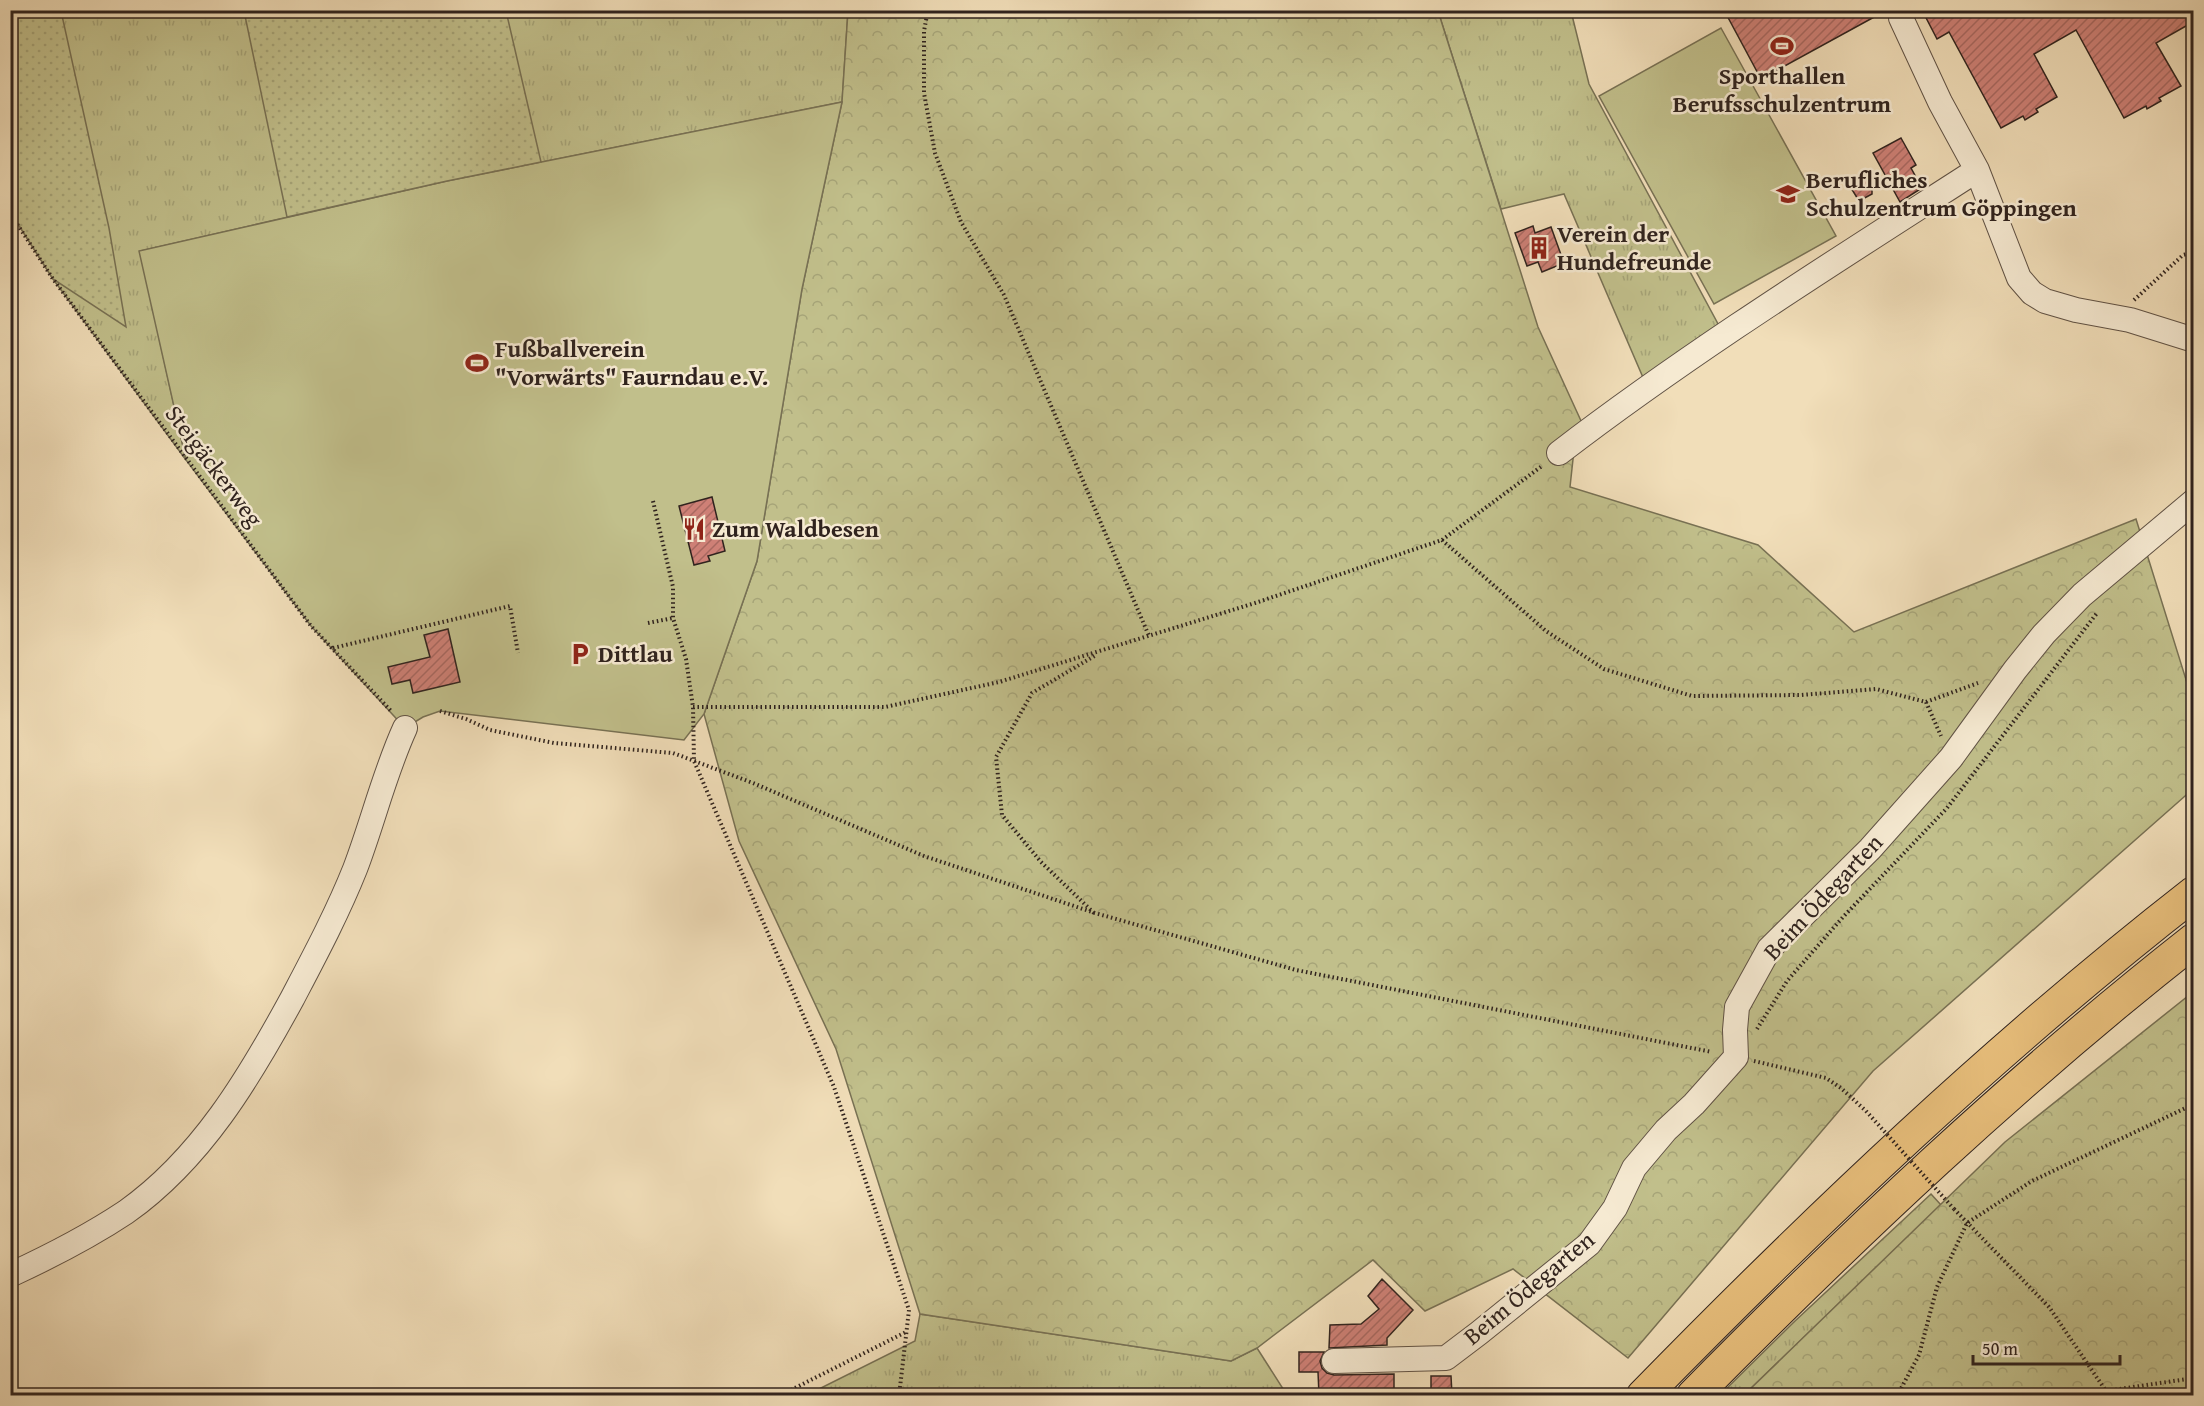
<svg xmlns="http://www.w3.org/2000/svg" width="2204" height="1406" viewBox="0 0 2204 1406" font-family="'Gentium Book Plus',serif">
<style>
.grass{fill:url(#grass-tufts);stroke:#787154;stroke-width:1.5}
.forest{fill:url(#forest-crowns);stroke:#787154;stroke-width:1.5}
.park{fill:#c1bf8b;stroke:#787154;stroke-width:1.5}
.garden{fill:url(#garden-dots);stroke:#787154;stroke-width:1.5}
.building{fill:url(#building-hatch);stroke:#30231e;stroke-width:1.5}
.lines{fill:none;stroke-linecap:round;stroke-linejoin:round}
.minor-casing{stroke:#605245;stroke-width:26}
.highway-casing{stroke:#30231e;stroke-width:35}
.path{stroke:#30231e;stroke-width:4;stroke-dasharray:1.5 3;stroke-linecap:butt}
.minor{stroke:#f6ead2;stroke-width:24}
.highway{stroke:#e8bf7c;stroke-width:33}
.path-bridge{stroke:#30231e;stroke-width:4;stroke-dasharray:1.5 3;stroke-linecap:butt}
.labels{text-anchor:middle;stroke-width:5;stroke-linejoin:round;paint-order:stroke}
.poi-label{font-size:24px;font-weight:bold;fill:#30231e;stroke:#f6ead2;text-anchor:start}
.street-label{font-size:24px;fill:#30231e;stroke:#f6ead2}
</style>
<defs>
<pattern id="grass-tufts" width="24" height="20" patternUnits="userSpaceOnUse" patternTransform="scale(1.5)"><rect width="24" height="20" fill="#c1bf8b"/><path d="M3 7l-1-3M5 7V3M7 7l1-3M15 17l-1-3M17 17v-4M19 17l1-3" fill="none" stroke="#a6a478"/></pattern>
<pattern id="forest-crowns" width="20" height="18" patternUnits="userSpaceOnUse" patternTransform="scale(1.5)"><rect width="20" height="18" fill="#c1bf8b"/><path d="M2 6a3 3 0 1 1 6 0M12 15a3 3 0 1 1 6 0" fill="none" stroke="#a6a478"/></pattern>
<pattern id="garden-dots" width="8" height="8" patternUnits="userSpaceOnUse" patternTransform="scale(1.5)"><rect width="8" height="8" fill="#c1bf8b"/><path d="M2 2h.1M6 6h.1" fill="none" stroke="#a6a478" stroke-width="1.8" stroke-linecap="round"/></pattern>
<pattern id="building-hatch" width="6" height="6" patternUnits="userSpaceOnUse" patternTransform="scale(1.5)"><rect width="6" height="6" fill="#ce8076"/><path d="M-1 1l2-2M0 6l6-6M5 7l2-2" fill="none" stroke="#a86860"/></pattern>
</defs>
<rect width="100%" height="100%" fill="#f1deb9"/>
<filter id="stains"><feTurbulence type="fractalNoise" baseFrequency=".00333" numOctaves="4"/><feColorMatrix values="0 0 0 0 .2 0 0 0 0 .09 0 0 0 0 .02 0 0 0 .5 -.17"/></filter>
<radialGradient id="worn" r=".72"><stop offset=".6" stop-color="#630" stop-opacity="0"/><stop offset="1" stop-color="#630" stop-opacity=".3"/></radialGradient>
<!-- grass -->
<path class="grass" d="M10,11h838l-6,91 -395,79 -307,70 46,209 -133,-181 -42,-66z
M1438,11h133l18,73 135,251 -76,54 -84,-195 -63,15z
M1931,1194l10,11 -197,190h-24l75,-74z
M920,1314l311,47 26,-13 30,47 -482,1 110,-55z"/>
<!-- forest -->
<path class="forest" d="M848,11h590l100,316 44,96 -7,18 -5,46 188,58 96,87 282,-113 57,183v87l-320,282 -245,287 -115,-89 -88,42 -52,-51 -116,88 -26,13 -311,-47 -84,-265 -97,-208 -35,-127 53,-153 45,-272 40,-187z
M2193,992v403h-449l261,-253z"/>
<!-- park -->
<path class="park" d="M1721,28l115,208 -122,68 -115,-208z
M842,102l-40,187 -45,272 -53,153 -20,26 -244,-29 -17,6 -18,11 -94,-102 -125,-166 -47,-209 308,-70z"/>
<!-- garden -->
<path class="garden" d="M15,10l46,1 48,217 17,99 -73,-48 -42,-66 -1,-201z
M244,11h262l35,151 -94,19 -160,36z"/>
<!-- building -->
<path class="building" d="M1724,10h163l-126,69z
M1922,10h271v12l-37,21 25,43 -22,12 2,3 -14,8 -1,-3 -22,12 -48,-88 -42,24 23,43 -21,12 2,3 -13,8 -2,-4 -22,12 -52,-96 -12,7z
M1901,138l15,27 -5,3 11,20 -22,14 -27,-49z
M1872,170v24l-13,7 -11,-18z
M1533,226l2,7 16,-6 13,36 -22,9 -4,-10 -11,4 -12,-33z
M712,497l13,54 -17,5 2,5 -16,4 -15,-59z
M448,629l12,53 -47,11 -3,-13 -18,4 -4,-17 42,-10 -6,-22z
M1382,1279l31,31 -26,28v7l-58,3 1,-23 31,-1 18,-15 -11,-13z
M1299,1352h25l-4,9 2,7 5,5 7,2 60,-1v21h-75l-1,-23h-19z
M1431,1376h20l1,19h-21z"/>
<g class="lines">
<!-- minor casing -->
<g class="minor-casing">
<path id="minor" d="M1902,10l-1,8 39,84 37,68 42,108 13,15 13,8 31,9 54,10 64,20
M1559,453c133,-102 277,-192 418,-283
M10,1275c39,-18 80,-39 116,-63 75,-53 123,-134 166,-213 22,-42 45,-85 63,-130 18,-47 29,-95 50,-141
M1334,1361l112,-3 33,-25 110,-89 26,-36 19,-40 32,-38 28,-26 42,-47 -1,-27 2,-23 32,-58 101,-100 81,-91 64,-88 29,-36 38,-39 112,-94"/>
</g>
<!-- highway casing -->
<g class="highway-casing">
<path id="highway" d="M1643,1396c174,-178 355,-350 551,-503
M1693,1396c159,-161 323,-316 501,-456"/>
</g>
<!-- path -->
<path class="path" d="M928,10l-4,21v62l11,60 26,69 43,73 145,341
M10,213l43,66 258,347 81,86
M2134,300l49,-45 11,-3
M653,501l20,86v31l13,41 7,48 1,54 140,326 75,223 -10,86
M1442,540l104,91 58,38 88,27 109,-1 75,-6 50,13 15,34
M648,623l25,-5
M333,648l177,-42 8,47
M1926,702l52,-19
M693,707h192l114,-25 256,-79 187,-63 100,-74
M440,711l26,8 24,11 64,13 119,10 80,30 171,73 171,57 201,57 416,82
M1094,913l-53,-51 -39,-47 -6,-58 36,-64 64,-38
M1757,1029l30,-48 56,-64 104,-109 150,-195
M1754,1061l72,17 15,10 25,23
M1954,1209l95,98 57,84 88,-13
M779,1396l127,-64
M1897,1396l22,-41 18,-68 30,-64 65,-42 162,-77
M2071,1396l35,-5"/>
<!-- minor -->
<use href="#minor" class="minor"/>
<!-- highway -->
<use href="#highway" class="highway"/>
<!-- path-bridge -->
<path class="path-bridge" d="M1866,1111l88,98"/>
</g>
<!-- icons -->
<defs>
<g id="stadium-bare" transform="scale(1.8)"><path d="M0-5a6.5 5 0 1 0 0 10a6.5 5 0 1 0 0-10ZM-3.5-1.8h7v3.6h-7Z" fill="#8f2418" stroke="#f6ead2" stroke-width="2.5" paint-order="stroke"/></g>
<g id="school-bare" transform="scale(1.8)"><path d="M0-5L7-2L0 1L-7-2ZM-4 1L0 2.5L4 1V4Q0 6-4 4Z" fill="#8f2418" stroke="#f6ead2" stroke-width="2.5" paint-order="stroke"/></g>
<g id="building-bare" transform="scale(1.8)"><path d="M-4-6H4V6H1V3H-1V6H-4ZM-2.5-4.3h1.7v1.8h-1.7ZM.8-4.3h1.7v1.8H.8ZM-2.5-1h1.7V.8h-1.7ZM.8-1h1.7V.8H.8Z" fill="#8f2418" stroke="#f6ead2" stroke-width="2.5" paint-order="stroke"/></g>
<g id="restaurant-bare" transform="scale(1.8)"><path d="M-5-6h1v4h1v-4h1v4h1v-4h1v5L-1.5 .5V6h-2V.5L-5-1ZM5-6V6H3V1.5H1.5Q1.5-4 5-6Z" fill="#8f2418" stroke="#f6ead2" stroke-width="2.5" paint-order="stroke"/></g>
<g id="parking-bare" transform="scale(1.8)"><path d="M-3.5-5.5H1a3.5 3.5 0 0 1 0 7H-1V5.5H-3.5ZM-1-3.4V-.6H.8a1.4 1.4 0 0 0 0-2.8Z" fill="#8f2418" stroke="#f6ead2" stroke-width="2.5" paint-order="stroke"/></g>
</defs>
<g fill-rule="evenodd">
<use href="#stadium-bare" x="1782" y="46"/>
<use href="#school-bare" x="1788" y="194"/>
<use href="#building-bare" x="1539" y="248"/>
<use href="#stadium-bare" x="477" y="363"/>
<use href="#restaurant-bare" x="694" y="529"/>
<use href="#parking-bare" x="580" y="654"/>
</g>
<g class="labels">
<!-- poi labels -->
<g class="poi-label">
<text x="1782" y="84" text-anchor="middle">Sporthallen<tspan x="1782" dy="28">Berufsschulzentrum</tspan></text>
<text x="1806" y="188">Berufliches<tspan x="1806" dy="28">Schulzentrum Göppingen</tspan></text>
<text x="1557" y="242">Verein der<tspan x="1557" dy="28">Hundefreunde</tspan></text>
<text x="495" y="357">Fußballverein<tspan x="495" dy="28">"Vorwärts" Faurndau e.V.</tspan></text>
<text x="712" y="537">Zum Waldbesen</text>
<text x="598" y="662">Dittlau</text>
</g>
<!-- street labels -->
<g class="street-label">
<text transform="translate(214 466) rotate(53)" y="8">Steigäckerweg</text>
<text transform="translate(1823 897) rotate(-47)" y="8">Beim Ödegarten</text>
<text transform="translate(1529 1288) rotate(-40)" y="8">Beim Ödegarten</text>
</g>
</g>
<!-- margin -->
<rect width="2204" height="1406" fill="none" stroke="#f1deb9" stroke-width="36"/>
<rect x="12" y="12" width="2180" height="1382" fill="none" stroke="#30231e" stroke-width="3"/>
<rect x="18" y="18" width="2168" height="1370" fill="none" stroke="#30231e" stroke-width="1.5"/>
<!-- scale -->
<path d="M1973 1355v9h147v-9" fill="none" stroke="#30231e" stroke-width="3"/>
<text x="1982" y="1355" font-size="18" fill="#30231e" stroke="#f6ead2" stroke-width="4.5" paint-order="stroke">50 m</text>
<rect width="100%" height="100%" filter="url(#stains)"/>
<rect width="100%" height="100%" fill="url(#worn)"/>
</svg>
